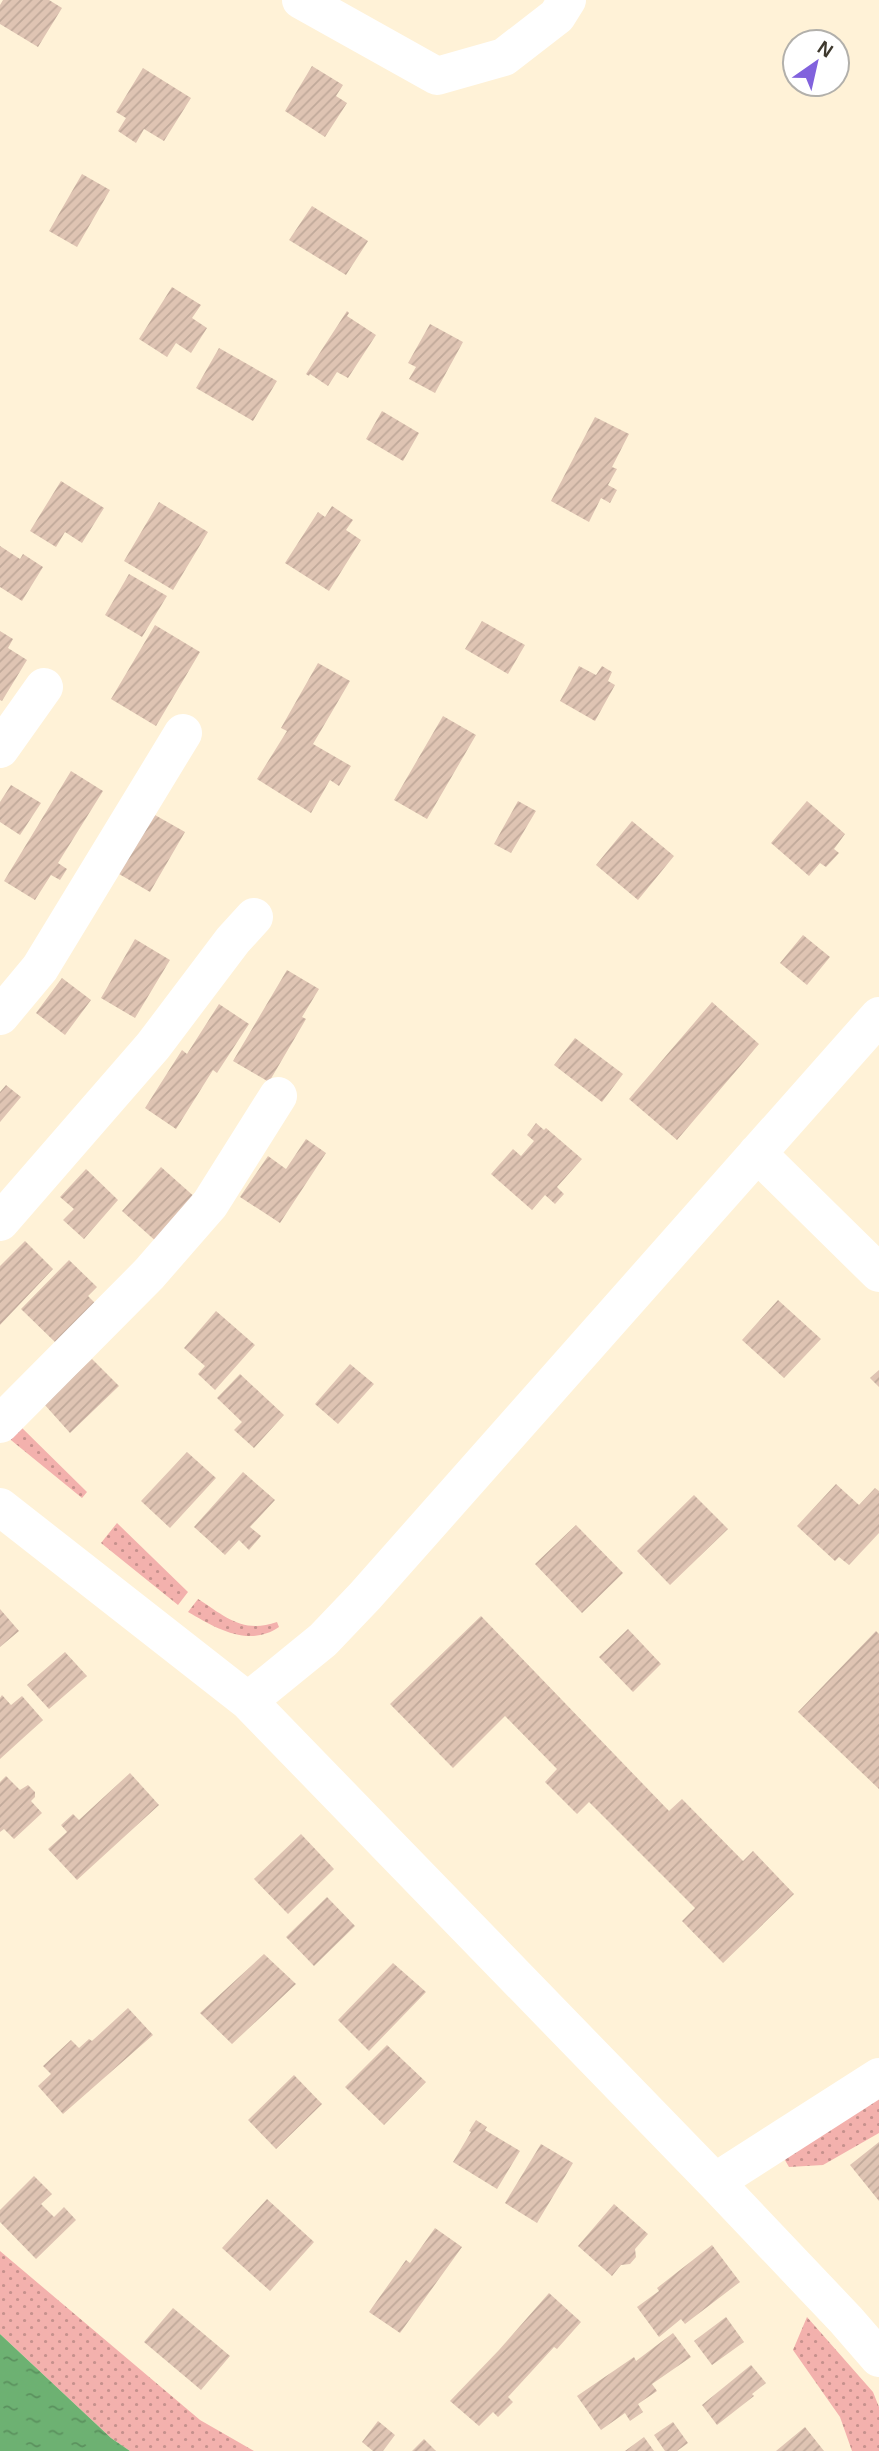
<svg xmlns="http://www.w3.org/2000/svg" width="879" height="2451" viewBox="0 0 879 2451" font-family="Helvetica,sans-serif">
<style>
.green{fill:url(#green-dots)}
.water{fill:url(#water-ripples)}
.building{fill:url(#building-hatch)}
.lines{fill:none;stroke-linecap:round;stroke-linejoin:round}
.minor{stroke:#fff;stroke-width:38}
</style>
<defs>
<pattern id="green-dots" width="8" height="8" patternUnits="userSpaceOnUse" patternTransform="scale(1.75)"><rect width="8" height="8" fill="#f3b1ad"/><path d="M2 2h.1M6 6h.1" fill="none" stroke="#c6918d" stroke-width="1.8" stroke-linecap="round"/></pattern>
<pattern id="water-ripples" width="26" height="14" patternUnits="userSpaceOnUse" patternTransform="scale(1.75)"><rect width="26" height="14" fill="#6db172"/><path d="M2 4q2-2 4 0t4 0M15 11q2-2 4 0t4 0" fill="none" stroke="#5b915e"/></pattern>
<pattern id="building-hatch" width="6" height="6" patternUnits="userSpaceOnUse" patternTransform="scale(1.75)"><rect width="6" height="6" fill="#dfc4b3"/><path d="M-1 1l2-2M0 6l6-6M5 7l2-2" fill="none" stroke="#c0a99a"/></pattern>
</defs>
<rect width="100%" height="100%" fill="#fff2d7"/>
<!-- green -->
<path class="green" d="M17,1423l70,69 -5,6 -76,-62z
M117,1523l71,69 -10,13 -77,-62z
M198,1599c28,18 45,35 79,23l2,5c-31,21 -63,1 -91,-15z
M879,2093v40l-56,32 -34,2 -7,-12z
M0,2251l200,169 54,31h-124l-19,-13 -111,-104z
M807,2317l66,75 6,15v44h-27l-12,-34 -47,-67z"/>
<!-- water -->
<path class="water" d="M0,2334l111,104 19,13h-130z"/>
<!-- building -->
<path class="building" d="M3,0h46l13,8 -24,39 -38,-23v-19z
M312,66l31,19 -7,11 11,7 -22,34 -40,-26z
M143,68l48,30 -27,43 -20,-12 -8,14 -18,-12 8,-13 -10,-6z
M82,174l28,16 -33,57 -28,-16z
M312,206l56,35 -22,34 -57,-35z
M172,287l29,18 -9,13 15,10 -16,25 -15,-10 -9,14 -28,-18z
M347,311l2,2 -2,3 29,19 -28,43 -11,-6 -9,14 -18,-12 -1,2 -3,-2z
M430,324l33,18 -28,51 -26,-14 7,-12 -8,-4z
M219,348l58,33 -24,40 -57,-33z
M382,411l37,22 -16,28 -37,-22z
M595,417l34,17 -17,33 5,2 -9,16 9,5 -7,13 -9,-5 -12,24 -38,-21z
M61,481l43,27 -22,35 -17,-11 -9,15 -26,-16z
M159,502l49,30 -35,58 -49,-29z
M332,506l21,14 -7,10 15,10 -32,51 -44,-28 33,-51 7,5z
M0,546l20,13 3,-5 20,13 -21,34 -22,-14z
M129,574l38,22 -25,41 -37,-22z
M482,621l43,24 -17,29 -43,-25z
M155,625l45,27 -44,74 -45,-27z
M0,631l13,8 -5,9 19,12 -25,41 -2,-1z
M318,663l32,18 -37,63 38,22 -12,20 -9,-6 -19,33 -54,-34 30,-48 -6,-3z
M579,666l17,9 6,-9 10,6 -4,9 7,4 -20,36 -35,-20z
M443,716l33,19 -49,84 -33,-19z
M71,771l32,20 -45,72 9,6 -7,11 -9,-5 -16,25 -31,-19z
M11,785l30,18 -21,32 -20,-13v-20z
M518,801l18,10 -25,42 -17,-9z
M807,801l38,33 -11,15 5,4 -13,14 -6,-4 -11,13 -38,-33z
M155,815l30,17 -35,60 -43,-25z
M632,821l42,35 -36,44 -42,-35z
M803,935l27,22 -23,28 -27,-22z
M135,939l35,21 -35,58 -34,-20z
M287,970l32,19 -17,28 4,2 -37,63 -36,-21z
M62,978l29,22 -26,35 -29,-22z
M712,1002l47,42 -82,96 -48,-41z
M219,1004l30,20 -32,49 -4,-3 -37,59 -31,-21 37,-58 5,4z
M575,1038l48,36 -21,28 -48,-37z
M6,1085l15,12 -21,25v-30z
M536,1123l8,7 2,-2 36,31 -25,28 7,7 -9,10 -10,-9 -13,15 -41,-36 22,-25 8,7 13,-15 -7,-6z
M306,1139l20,14 -46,70 -40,-26 28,-41 18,13z
M161,1167l36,32 -39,44 -36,-32z
M86,1169l32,31 -34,39 -21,-19 11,-11 -14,-12z
M25,1241l28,28 -53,56v-59z
M69,1260l28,27 -9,9 7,7 -39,40 -35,-34z
M778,1300l43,39 -37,39 -42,-38z
M216,1311l39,34 -40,45 -17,-16 7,-8 -21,-18z
M92,1359l27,27 -49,47 -26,-29z
M350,1364l24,20 -36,40 -23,-20z
M879,1370v17l-9,-9z
M240,1374l44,41 -30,33 -20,-18 8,-8 -25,-24z
M187,1452l29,26 -46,50 -29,-27z
M243,1472l32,28 -25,27 11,9 -12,14 -10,-10 -14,15 -31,-28z
M836,1484l23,21 16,-17 4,3v42l-30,32 -10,-8 -4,4 -38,-35z
M694,1495l34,34 -58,56 -33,-34z
M576,1525l47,48 -41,40 -47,-49z
M0,1609l19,22 -19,16z
M481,1616l188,195 13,-12 61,62 10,-10 41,43 -71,69 -41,-42 13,-13 -106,-106 -12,12 -32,-32 12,-13 -52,-53 -52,52 -63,-64z
M628,1629l33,35 -28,28 -34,-35z
M876,1631l3,3v155l-81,-77z
M65,1652l22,24 -38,33 -22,-24z
M2,1695l9,10 11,-9 21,24 -43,39v-61z
M130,1773l29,32 -82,75 -29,-31 19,-17 -6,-7 12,-11 6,6z
M6,1776l14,14 8,-5 7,7v5l-4,4 11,12 -28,26 -10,-10 -4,3v-50z
M301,1834l33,35 -46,45 -34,-35z
M327,1897l28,29 -41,40 -28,-29z
M264,1954l32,30 -64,60 -32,-31z
M393,1963l33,29 -57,59 -31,-31z
M128,2008l25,27 -90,79 -25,-28 13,-12 -8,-8 28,-26 8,8 10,-9 3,2z
M387,2045l39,37 -42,43 -39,-38z
M294,2075l28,29 -46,45 -28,-29z
M476,2120l11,7 -2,3 35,21 -23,38 -44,-27 18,-30 -2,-1z
M879,2142v59l-29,-36z
M541,2144l32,19 -36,60 -32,-20z
M34,2176l18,18 -11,10 13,13 10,-10 12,13 -40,39 -36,-37v-12z
M267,2199l47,43 -44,49 -48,-43z
M614,2204l34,30 -13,15 1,8 -6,7 -9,1 -9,11 -34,-30z
M435,2228l27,19 -62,86 -31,-21 37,-52 4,3z
M712,2245l28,37 -55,42 -4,-5 -22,18 -22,-30 22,-16 -2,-3z
M549,2293l32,29 -24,27 -3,-2 -46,50 5,5 -15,15 -5,-5 -14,14 -29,-25 49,-51z
M173,2308l57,48 -29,34 -57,-48z
M726,2317l18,25 -32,23 -18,-24z
M673,2333l18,24 -39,27 5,7 -19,13 5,8 -13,9 -5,-8 -24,17 -24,-34 57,-39 2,4z
M751,2365l15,18 -14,11 2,2 -37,29 -15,-20z
M378,2421l17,14 -12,16h-10l-11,-9z
M673,2422l15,21 -11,8h-12l-11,-16z
M805,2427l19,24h-48z
M644,2437l10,14h-29z
M424,2439l12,12h-24z"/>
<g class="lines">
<!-- minor -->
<path class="minor" d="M301,0l136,76 67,-19 53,-41 10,-16
M0,749l44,-62
M0,1016l40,-48 143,-235
M757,1153l122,120
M0,1222l153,-176 80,-106 21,-23
M0,1424l149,-150 61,-70 68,-108
M0,1507l248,194 467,481 131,138 33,38
M248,1701l75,-61 42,-44 514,-580
M715,2182l164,-105"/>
</g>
<!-- north arrow -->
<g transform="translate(816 63) rotate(34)"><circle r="33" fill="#ffffff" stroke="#b2b0ab" stroke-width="2"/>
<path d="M0-5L12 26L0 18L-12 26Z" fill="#8162dd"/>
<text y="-10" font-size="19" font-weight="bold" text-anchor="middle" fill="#3e392e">N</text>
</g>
</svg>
